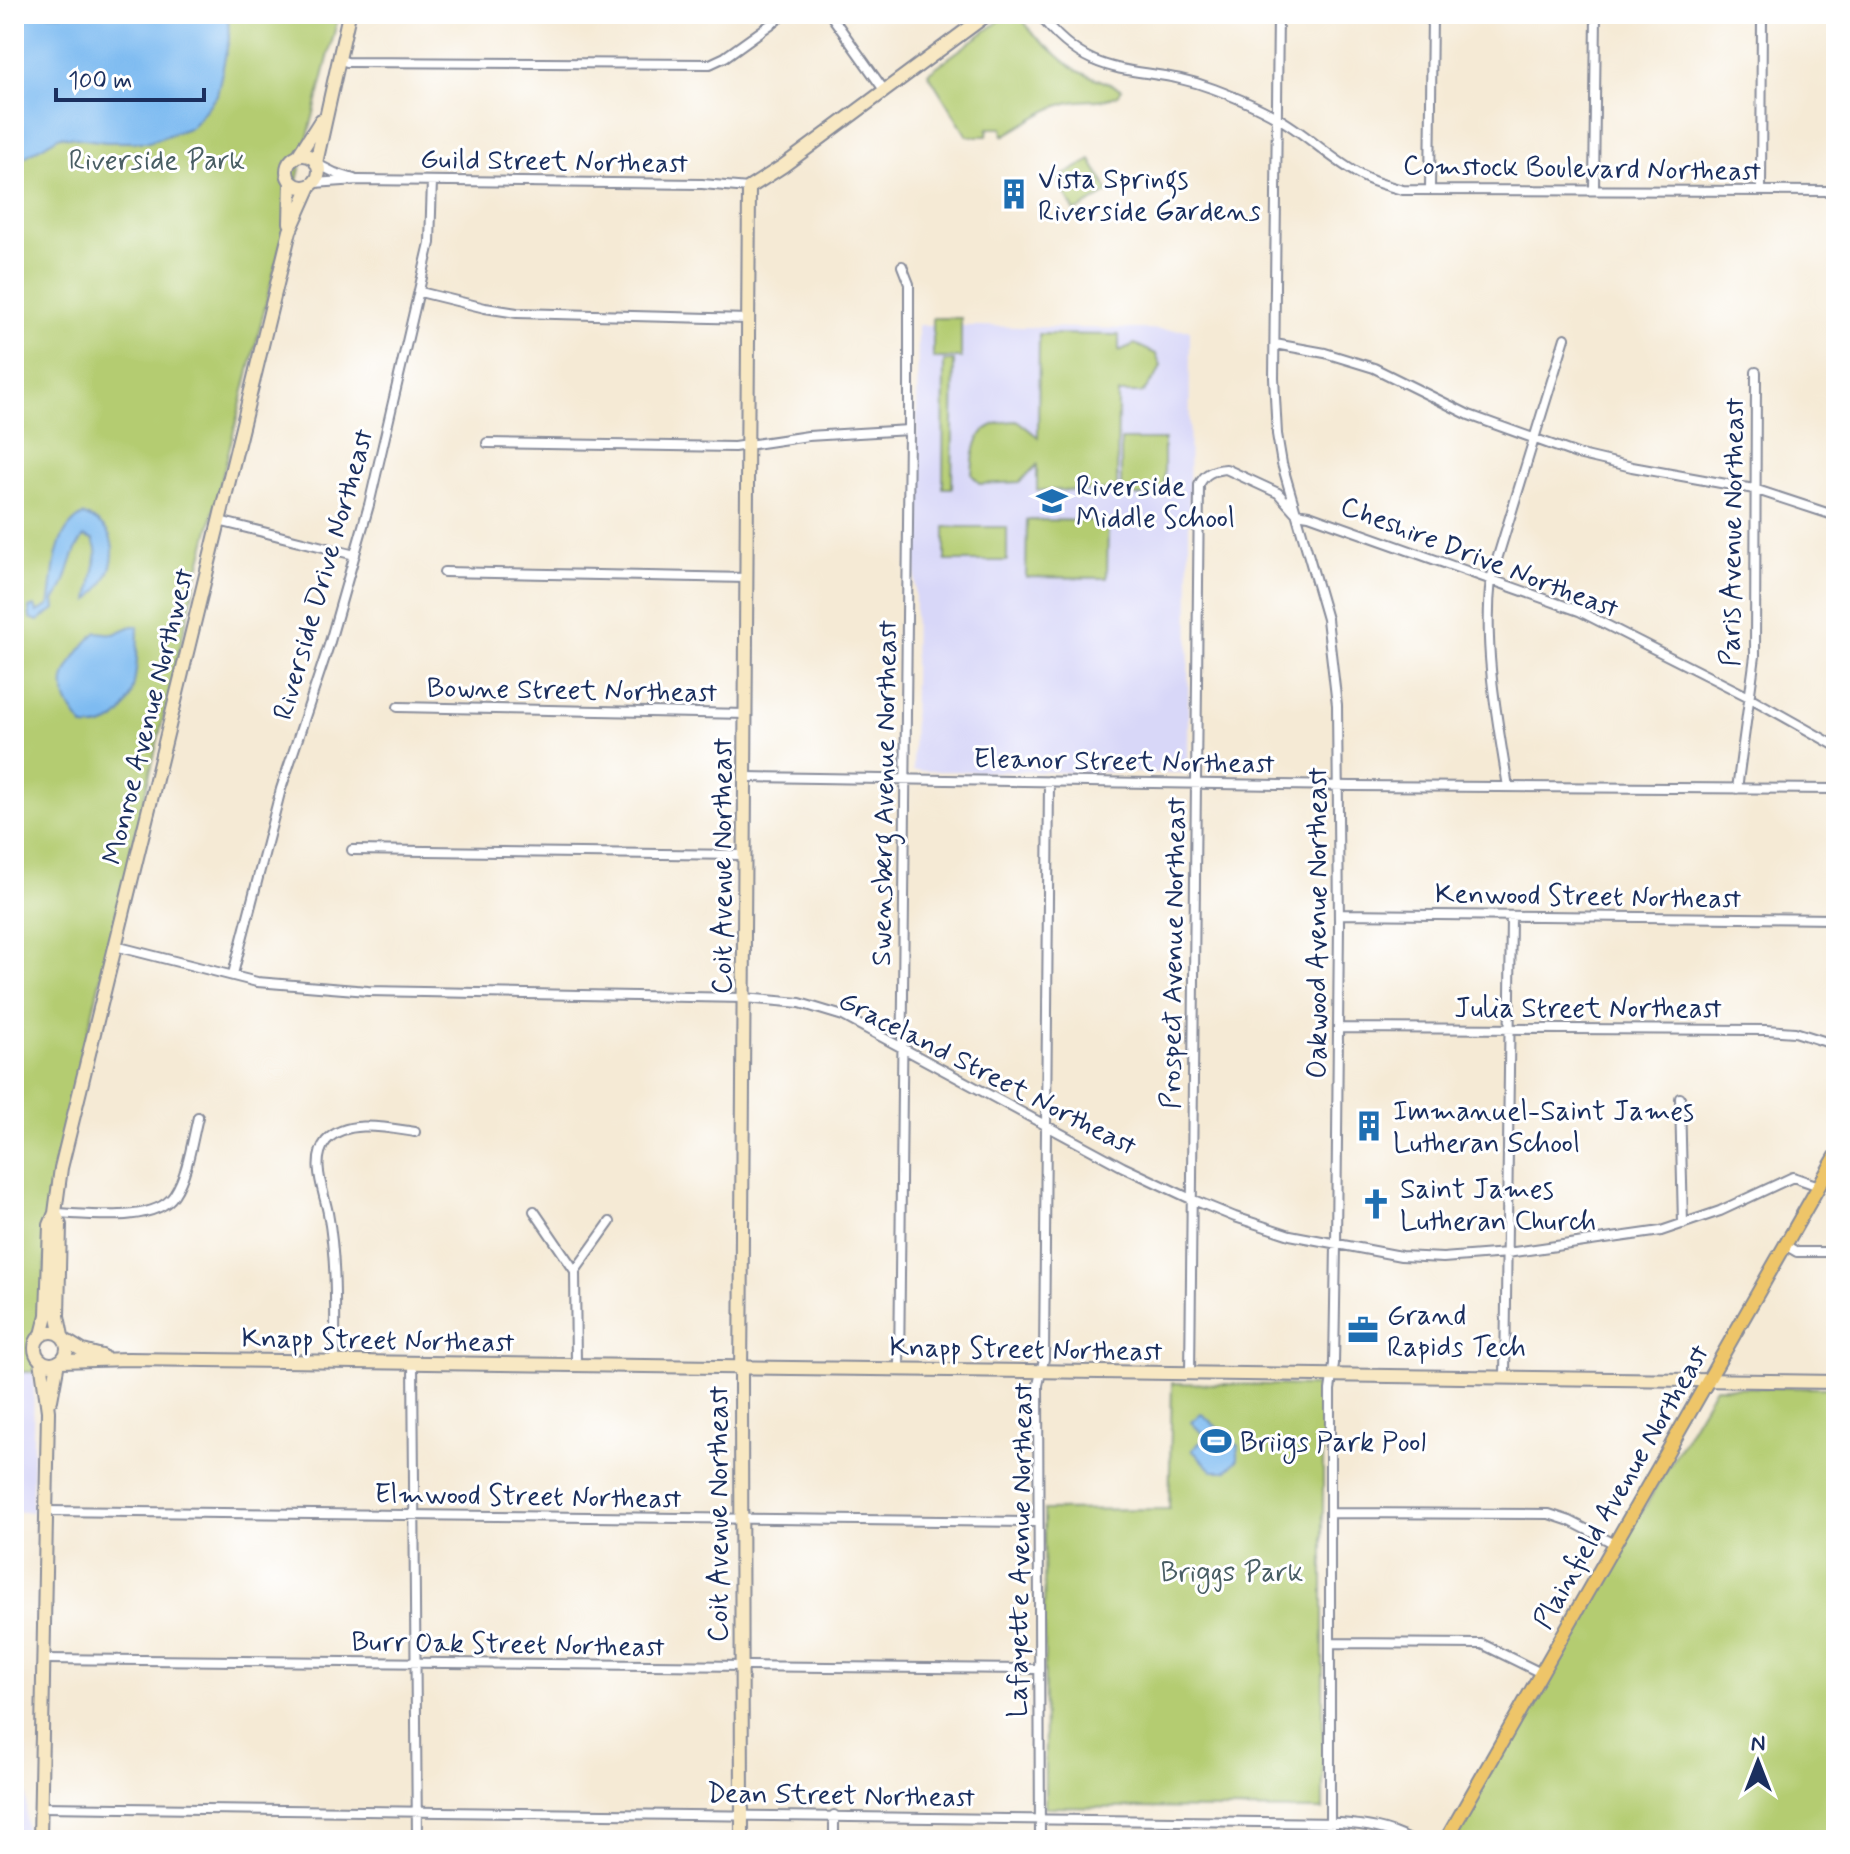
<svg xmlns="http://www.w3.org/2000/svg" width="1850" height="1854" viewBox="0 0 1850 1854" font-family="Mynerve,sans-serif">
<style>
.built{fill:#d8d7f8}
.green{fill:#b4cc71;stroke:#687e68;stroke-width:2}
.water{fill:#7ebbf1;stroke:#4c75a8;stroke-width:2}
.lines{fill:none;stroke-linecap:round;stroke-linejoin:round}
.street-casing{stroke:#888c9a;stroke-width:12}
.secondary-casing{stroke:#888c9a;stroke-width:16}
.primary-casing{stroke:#888c9a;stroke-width:16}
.street{stroke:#fff;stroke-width:8}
.secondary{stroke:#f8e8c3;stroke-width:12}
.primary{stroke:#eec569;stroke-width:12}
.labels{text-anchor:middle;stroke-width:6;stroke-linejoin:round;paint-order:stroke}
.park-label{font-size:28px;fill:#495e64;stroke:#fff}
.street-label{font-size:28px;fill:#1b2f5e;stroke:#fff}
.poi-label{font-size:28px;fill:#1b2f5e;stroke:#fff;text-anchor:start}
</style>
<rect width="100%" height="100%" fill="#fff"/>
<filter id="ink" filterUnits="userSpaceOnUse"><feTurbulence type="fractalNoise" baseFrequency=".0125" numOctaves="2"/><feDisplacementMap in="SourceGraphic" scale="16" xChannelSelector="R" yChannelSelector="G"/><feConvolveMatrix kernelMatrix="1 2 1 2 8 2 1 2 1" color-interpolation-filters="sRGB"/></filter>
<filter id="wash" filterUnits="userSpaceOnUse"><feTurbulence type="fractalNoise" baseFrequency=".006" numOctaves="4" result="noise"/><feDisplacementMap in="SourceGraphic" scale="32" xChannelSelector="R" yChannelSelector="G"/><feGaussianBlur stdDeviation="1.8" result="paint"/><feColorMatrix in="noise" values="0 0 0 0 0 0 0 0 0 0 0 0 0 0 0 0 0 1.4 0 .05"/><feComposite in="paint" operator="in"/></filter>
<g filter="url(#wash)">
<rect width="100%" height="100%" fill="#f5ead5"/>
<!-- built -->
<path class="built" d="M918,325l272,5 -2,443 -275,-2z
M14,1372h20l-2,140h-18z
M14,1747l13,1 -1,92h-12z"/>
<!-- green -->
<path class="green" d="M14,14h325l-142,563 -142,592 -9,43 -2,101 -12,32 4,22 -2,5h-20z
M1009,14h10l14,20 30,26 15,11 44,18 -4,6c-15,8 -35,3 -51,8 -22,6 -44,22 -64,33l-1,-8h-14l-1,8h-20l-39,-63z
M1091,160l18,32 -34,20 -18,-33z
M933,318h28v40h-28z
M1039,334l80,1v16l16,-7 21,10 5,12 -5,11 -14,16h-24l-1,98 -80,-1v-25l-17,17 -40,2 -8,-9c2,-35 6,-54 46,-54l20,16z
M944,361h10l-2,127h-9z
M1121,440h43v56h-43z
M1027,520l81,1 -1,57 -81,-1z
M945,527h62v34h-62z
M1172,1383l145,3 6,6v418l-278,-3 -1,-297 125,-1z
M1715,1387l121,1v452h-383l36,-67z"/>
<!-- water -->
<path class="water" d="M14,14h214l1,25 -12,56 -25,32 -43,15h-43l-46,-6 -37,22 -9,-1z
M83,515c44,14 34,60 6,85l8,-48 -4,-12 -9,-3c-16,19 -15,48 -30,63l1,9 -17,12 -8,-3 -1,-10 6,-2 2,6 12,-6c6,-31 2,-73 34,-91z
M132,626h6c-1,39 2,106 -54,101 -10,-12 -23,-29 -20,-47 2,-14 22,-39 33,-48l17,2z
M1201,1413l37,33v13l-12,12h-13l-21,-21 14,-13 -15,-15z"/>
</g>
<g filter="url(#ink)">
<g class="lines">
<!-- street casing -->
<g class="street-casing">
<path id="street" d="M830,14l54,76
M1039,14c56,74 103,47 175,75 21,8 43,17 62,28 30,16 55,43 86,59 12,7 27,10 41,14l433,1
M1278,14l-4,364 3,56 5,30 45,155 10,86 2,218 -3,322 -2,119 -4,26v450
M338,59l9,3 363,2 15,-7 60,-43
M317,164l18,9 19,6
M314,183l44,-3 344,4 47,4
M1430,189l2,-175
M1594,190l2,-176
M1761,191l1,-177
M420,292l65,16 32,5 232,6
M1275,344l50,9 49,15 95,47 108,39 55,13 122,22 82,27
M487,443l247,4 74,-11 101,-6
M219,521l136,34
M444,572l303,6
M398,707l349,7
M747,777l605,9 484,3
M1508,787c-11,-69 -25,-139 -17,-208l74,-241
M1737,789l18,-133 1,-284
M352,850l391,5
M1339,914l497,5
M115,946l142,36 111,9 376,7 56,5 43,13 280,151 68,32 44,18 55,18 111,21 42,2 64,-5 154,-22 59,-20 73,-34 26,9
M233,974l48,-185 48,-144 40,-140 61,-262 2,-62
M1338,1028l428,2 29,2 41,13
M1680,1098l3,126
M534,1211l41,60
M55,1213c31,1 100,11 119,-18 14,-21 18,-54 24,-78
M1785,1245l12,7h39
M575,1271l1,94
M575,1271l35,-49
M335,1362c0,-50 2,-100 -7,-149 -4,-22 -18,-52 -2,-72 20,-23 63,-13 89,-9
M413,1363l4,477
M899,1370l10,-940v-146l-7,-18
M1190,1375l9,-890c6,-12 14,-15 27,-16l52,24 18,20 13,2 270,96 170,86 87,49
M1505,1378l6,-461
M46,1511l991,11
M1330,1513l219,1 21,7 45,23
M1330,1643l152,1 59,29
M43,1659l995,10
M40,1807l1300,16c25,2 48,5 70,17
M834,1840v-25
M1040,1840l-2,-455 6,-26 5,-578"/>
</g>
<!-- secondary casing -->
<g class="secondary-casing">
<path id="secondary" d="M287 171a16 16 0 1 1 32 0a16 16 0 1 1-32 0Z
M298,156l23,-36
M316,163l33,-149
M290,223l1,-41
M55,1213l5,12 -2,91 4,20
M35 1348a16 16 0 1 1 32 0a16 16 0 1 1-32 0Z
M42,1335l5,-20 3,-90 5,-12 6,-45 229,-937 20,-45
M65,1340l18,11 19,5
M61,1361l67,-2 1708,23
M51,1400l7,-38
M40,1840l8,-429 -7,-51
M742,1840l-1,-460 8,-1192 34,-22 205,-152"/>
</g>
<!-- primary casing -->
<g class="primary-casing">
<path id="primary" d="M1446,1840l390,-684"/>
</g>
<!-- street -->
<use href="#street" class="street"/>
<!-- secondary -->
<use href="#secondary" class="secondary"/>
<!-- primary -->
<use href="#primary" class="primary"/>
</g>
</g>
<!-- icons -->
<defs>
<g id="building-bare" transform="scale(2.4)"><path d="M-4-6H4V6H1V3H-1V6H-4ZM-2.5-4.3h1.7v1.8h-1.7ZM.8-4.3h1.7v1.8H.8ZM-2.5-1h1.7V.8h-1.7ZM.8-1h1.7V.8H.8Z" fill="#1f6fb2" stroke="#fff" stroke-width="2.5" paint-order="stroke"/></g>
<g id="school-bare" transform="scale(2.4)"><path d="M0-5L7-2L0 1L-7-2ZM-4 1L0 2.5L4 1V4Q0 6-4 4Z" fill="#1f6fb2" stroke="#fff" stroke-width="2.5" paint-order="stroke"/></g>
<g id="church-bare" transform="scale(2.4)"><path d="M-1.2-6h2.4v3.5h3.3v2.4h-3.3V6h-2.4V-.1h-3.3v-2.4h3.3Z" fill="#1f6fb2" stroke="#fff" stroke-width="2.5" paint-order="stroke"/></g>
<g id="office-bare" transform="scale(2.4)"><path d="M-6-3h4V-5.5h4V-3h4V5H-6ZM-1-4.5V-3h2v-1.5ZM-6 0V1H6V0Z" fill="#1f6fb2" stroke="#fff" stroke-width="2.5" paint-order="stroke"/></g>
<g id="stadium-bare" transform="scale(2.4)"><path d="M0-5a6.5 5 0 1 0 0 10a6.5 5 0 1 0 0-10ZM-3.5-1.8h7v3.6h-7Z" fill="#1f6fb2" stroke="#fff" stroke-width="2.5" paint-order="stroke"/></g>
</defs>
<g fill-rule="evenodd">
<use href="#building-bare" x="1014" y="194"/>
<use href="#school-bare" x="1052" y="501"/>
<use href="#building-bare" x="1369" y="1126"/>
<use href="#church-bare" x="1376" y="1204"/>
<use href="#office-bare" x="1363" y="1330"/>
<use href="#stadium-bare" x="1216" y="1441"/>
</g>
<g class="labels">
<!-- park labels -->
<g class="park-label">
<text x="157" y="169">Riverside Park</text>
<text x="1232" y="1581">Briggs Park</text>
</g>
<!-- street labels -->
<g class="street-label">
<text transform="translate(554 160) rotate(1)" y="10">Guild Street Northeast</text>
<text transform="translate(1582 167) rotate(1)" y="10">Comstock Boulevard Northeast</text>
<text transform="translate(1731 532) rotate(-89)" y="10">Paris Avenue Northeast</text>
<text transform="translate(1480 556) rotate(21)" y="10">Cheshire Drive Northeast</text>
<text transform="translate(322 574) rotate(-74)" y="10">Riverside Drive Northeast</text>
<text transform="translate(572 689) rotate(1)" y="10">Bowne Street Northeast</text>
<text transform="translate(147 716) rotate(-76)" y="10">Monroe Avenue Northwest</text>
<text transform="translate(1124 760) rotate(1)" y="10">Eleanor Street Northeast</text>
<text transform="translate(883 793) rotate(-89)" y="10">Swensberg Avenue Northeast</text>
<text transform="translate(721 866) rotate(-90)" y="10">Coit Avenue Northeast</text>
<text transform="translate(1588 895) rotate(1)" y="10">Kenwood Street Northeast</text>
<text transform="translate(1316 923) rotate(-90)" y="10">Oakwood Avenue Northeast</text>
<text transform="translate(1172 953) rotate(-89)" y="10">Prospect Avenue Northeast</text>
<text x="1588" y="1017">Julia Street Northeast</text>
<text transform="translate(988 1072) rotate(27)" y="10">Graceland Street Northeast</text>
<text transform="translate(378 1339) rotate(1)" y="10">Knapp Street Northeast</text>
<text transform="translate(1026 1348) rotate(1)" y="10">Knapp Street Northeast</text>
<text transform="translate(1620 1486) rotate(-60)" y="10">Plainfield Avenue Northeast</text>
<text transform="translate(528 1495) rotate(1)" y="10">Elmwood Street Northeast</text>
<text transform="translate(717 1514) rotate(-90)" y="10">Coit Avenue Northeast</text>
<text transform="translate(1019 1550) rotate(-89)" y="10">Lafayette Avenue Northeast</text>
<text transform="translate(508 1643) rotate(1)" y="10">Burr Oak Street Northeast</text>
<text transform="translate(841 1794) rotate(1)" y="10">Dean Street Northeast</text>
</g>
<!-- poi labels -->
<g class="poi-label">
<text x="1038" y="188">Vista Springs<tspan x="1038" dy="32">Riverside Gardens</tspan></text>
<text x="1076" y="495">Riverside<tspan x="1076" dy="32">Middle School</tspan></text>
<text x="1393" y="1120">Immanuel-Saint James<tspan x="1393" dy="32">Lutheran School</tspan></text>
<text x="1400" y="1198">Saint James<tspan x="1400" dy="32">Lutheran Church</tspan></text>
<text x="1387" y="1324">Grand<tspan x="1387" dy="32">Rapids Tech</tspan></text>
<text x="1240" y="1451">Briigs Park Pool</text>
</g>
</g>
<!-- margin -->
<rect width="1850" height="1854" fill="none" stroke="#fff" stroke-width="48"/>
<!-- north arrow -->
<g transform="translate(1758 1762)" stroke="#ffffff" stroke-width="6" paint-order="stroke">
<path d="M0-6L14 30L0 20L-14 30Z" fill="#1b2f5e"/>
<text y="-12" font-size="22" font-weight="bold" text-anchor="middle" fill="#1b2f5e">N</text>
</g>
<!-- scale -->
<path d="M56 88v12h148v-12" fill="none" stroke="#1b2f5e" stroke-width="4"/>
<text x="68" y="88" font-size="24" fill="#1b2f5e" stroke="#ffffff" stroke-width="6" paint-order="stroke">100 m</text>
</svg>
